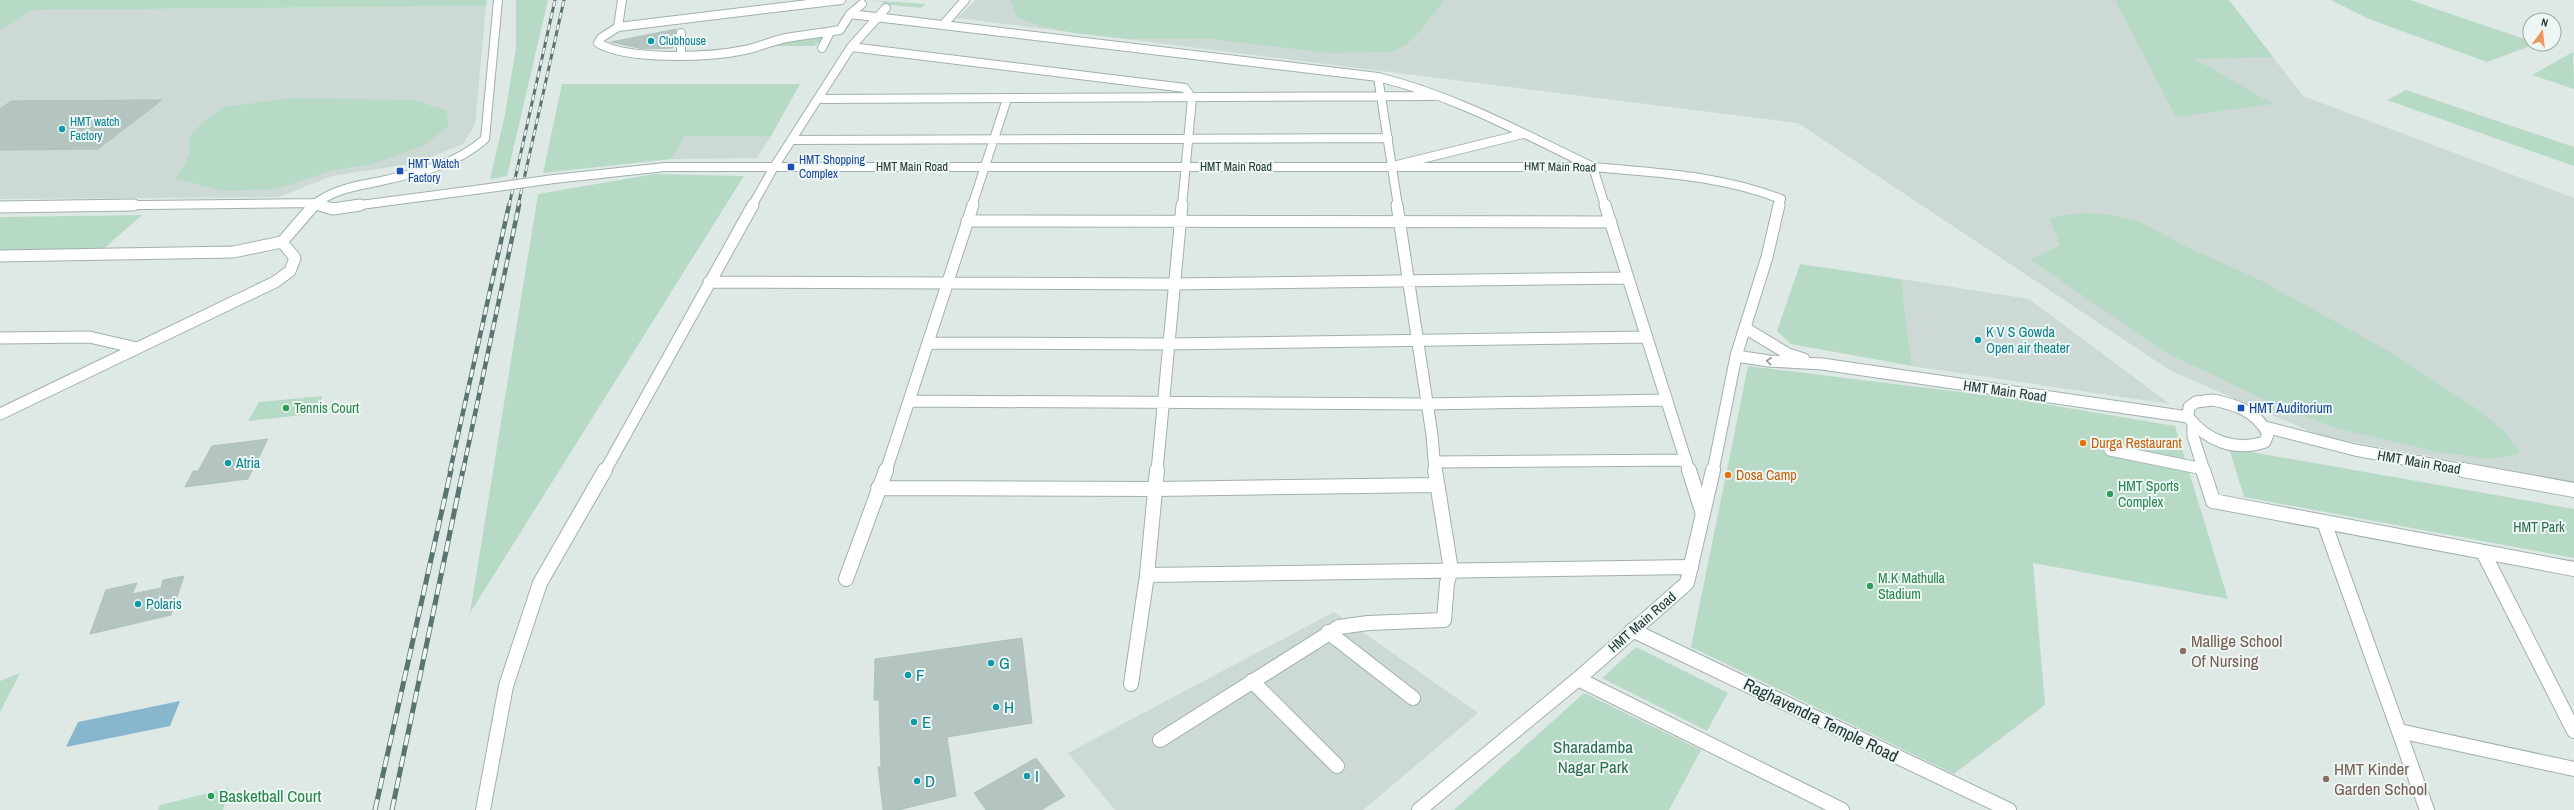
<svg xmlns="http://www.w3.org/2000/svg" width="2574" height="810" viewBox="0 0 2574 810" font-family="'Archivo Narrow',sans-serif">
<style>
.built{fill:#ccd9d5}
.green{fill:#b7dac7}
.water{fill:#87b6cd}
.building{fill:#b4c4c0;stroke:#b1c2be}
.lines{fill:none;stroke-linecap:round;stroke-linejoin:round}
.minor-far2-casing{stroke:#a1b0ae;stroke-width:10}
.minor-far1-casing{stroke:#a1b0ae;stroke-width:13}
.minor-casing{stroke:#a1b0ae;stroke-width:16}
.tertiary-far2-casing{stroke:#a1b0ae;stroke-width:10}
.tertiary-far1-casing{stroke:#a1b0ae;stroke-width:13}
.tertiary-casing{stroke:#a1b0ae;stroke-width:16}
.minor-far2{stroke:#fff;stroke-width:8}
.minor-far1{stroke:#fff;stroke-width:11}
.minor{stroke:#fff;stroke-width:14}
.tertiary-far2{stroke:#fff;stroke-width:8}
.tertiary-far1{stroke:#fff;stroke-width:11}
.tertiary{stroke:#fff;stroke-width:14}
.rail-far2-casing{stroke:#5a7472;stroke-width:3}
.rail-far1-casing{stroke:#5a7472;stroke-width:4.5}
.rail-casing{stroke:#5a7472;stroke-width:5}
.rail-far2{stroke:#eef6f4;stroke-width:2;stroke-dasharray:6;stroke-linecap:butt}
.rail-far1{stroke:#eef6f4;stroke-width:3;stroke-dasharray:8;stroke-linecap:butt}
.rail{stroke:#eef6f4;stroke-width:3.5;stroke-dasharray:11;stroke-linecap:butt}
.tertiary-bridge-casing{stroke:#a1b0ae;stroke-width:10;stroke-linecap:butt}
.tertiary-bridge{stroke:#fff;stroke-width:8}
.oneway{stroke:#909c9a}
.culture-dot{fill:#0f9aa8;stroke:#eef6f4;stroke-width:1.5}
.transit-dot{fill:#1a4fb4;stroke:#eef6f4;stroke-width:1.5}
.leisure-dot{fill:#2e9e5b;stroke:#eef6f4;stroke-width:1.5}
.food-dot{fill:#e8710a;stroke:#eef6f4;stroke-width:1.5}
.education-dot{fill:#8d6e63;stroke:#eef6f4;stroke-width:1.5}
.labels{text-anchor:middle;stroke-width:4;stroke-linejoin:round;paint-order:stroke}
.far-culture-label{font-size:12px;fill:#0d838f;stroke:#eef6f4;text-anchor:start}
.far-transit-label{font-size:12px;fill:#164399;stroke:#eef6f4;text-anchor:start}
.far-street-label{font-size:12px;fill:#203836;stroke:#eef6f4}
.culture-label{font-size:14px;fill:#0d838f;stroke:#eef6f4;text-anchor:start}
.street-label{font-size:14px;fill:#203836;stroke:#eef6f4}
.leisure-label{font-size:14px;fill:#27864d;stroke:#eef6f4;text-anchor:start}
.transit-label{font-size:14px;fill:#164399;stroke:#eef6f4;text-anchor:start}
.food-label{font-size:14px;fill:#c56008;stroke:#eef6f4;text-anchor:start}
.park-label{font-size:14px;fill:#2c6d51;stroke:#eef6f4}
.near-education-label{font-size:17px;fill:#785e54;stroke:#eef6f4;text-anchor:start}
.near-culture-label{font-size:17px;fill:#0d838f;stroke:#eef6f4;text-anchor:start}
.near-street-label{font-size:17px;fill:#203836;stroke:#eef6f4}
.near-park-label{font-size:17px;fill:#2c6d51;stroke:#eef6f4}
.near-leisure-label{font-size:17px;fill:#27864d;stroke:#eef6f4;text-anchor:start}
</style>
<rect width="100%" height="100%" fill="#dee9e6"/>
<!-- built -->
<path class="built" d="M976,0h1253l74,96 271,102v285l-253,-47 -150,-65 -373,-248 -841,-105z
M486,6l-11,119 -12,19 -47,19 -84,13 -53,21 -279,2v-189z
M685,136h86l-14,22 -86,1z
M1901,279l128,20 141,105 -258,-38z
M1334,612l144,101 -115,97h-248l-47,-57z"/>
<!-- green -->
<path class="green" d="M0,0h487l-1,6 -453,4 -33,20z
M516,0h32l-41,176 -17,3 14,-60 12,-71z
M868,0l58,4 -5,4 -39,-4 2,-2z
M1010,0h434l-23,30 -15,15 -15,7 -63,1 -116,-14h-84l-54,-6 -35,-7 -22,-9z
M2115,0h114l44,57 -78,2 78,45 -97,13z
M2331,0h79l120,41v3h6l-49,18 -118,-43z
M826,36l-12,10h-42l7,-5z
M2573,52l1,37 -42,-14z
M562,84h238l-29,52h-86l-14,23 -128,14z
M2406,90l168,57v19l-187,-66z
M291,98l122,2 33,10 3,16 -26,20 -52,18 -41,7 -54,18 -54,2 -47,-13c9,-13 19,-24 14,-41l12,-13 24,-17z
M655,174l89,2 -274,437 68,-419z
M2081,213l25,1 32,7 51,27 71,32 130,72 87,57 26,21 17,21 -3,3 -25,5 -55,-7 -98,-23 -57,-21 -117,-56 -134,-92 29,-15 -11,-27z
M142,215l-42,37 -100,2v-37z
M1800,264l101,15 11,87 -121,-22 -14,-13z
M1748,366l261,32 166,28 53,173 -195,-36 12,142 -91,69 -263,-127z
M323,396l-10,18 -65,7 11,-19z
M2229,448l345,61v49l-330,-61z
M1636,647l92,46 -21,38 -105,-53z
M20,673l-20,39v-31z
M1584,693l117,57 -32,60h-215z
M229,788l-6,22h-65l2,-5z"/>
<!-- water -->
<path class="water" d="M180,701l-10,25 -104,21 12,-25z"/>
<!-- building -->
<path class="building" d="M676,29l-3,19 -30,1 -32,-7z
M162,100l-64,49 -98,1v-41l11,-8z
M268,439l-20,40 -63,8 8,-16h5l14,-25z
M184,576l-13,39 -81,19 16,-44 31,-7 -5,11 29,-6 2,-8z
M1022,638l10,85 -85,14 9,59 -58,14h-15l-5,-43h3l-2,-67h-5l1,-41z
M1036,758l29,38 -24,14h-55l-12,-17z"/>
<g class="lines">
<!-- minor-far2 casing -->
<g class="minor-far2-casing">
<path id="minor-far2" d="M622,0l-4,27 -17,11 -3,5c30,18 113,14 147,7 14,-3 27,-9 41,-12 18,-3 36,-5 54,-8l10,-16
M862,4l-12,10 528,63c77,19 144,56 215,90l12,39
M943,25l22,-25
M618,27l223,-27
M681,33v22
M851,47l334,41 7,10 -10,108
M822,48l8,-16
M1378,77l20,129
M818,99l616,-3
M791,140l597,-2
M1393,166l130,-32
M752,206l22,-39 77,-120 35,-39
M972,206l35,-107"/>
</g>
<!-- minor-far1 casing -->
<g class="minor-far1-casing">
<path id="minor-far1" d="M1397,205l35,230 3,36
M1605,205l84,266
M967,221l644,1
M0,256l233,-4 49,-10
M709,282l465,2 454,-6
M0,338l89,-1 48,11
M928,343l241,1 478,-7
M909,401l518,3 240,-4
M2193,426v10l11,35
M2110,450l93,19
M1436,462l250,-2
M605,471l148,-266
M886,471l87,-266
M1157,471l25,-266"/>
</g>
<!-- minor casing -->
<g class="minor-casing">
<path id="minor" d="M1689,470l14,44
M2203,470l10,31 361,68
M878,488l278,1 280,-4
M2324,522l103,288
M2483,552l91,179
M1147,575l544,-8
M846,579l40,-109
M1632,630l377,180
M1328,632l85,66
M1578,679l264,131
M1252,681l85,85
M1131,684l16,-109 10,-105
M2399,731l175,38
M1160,740l179,-113 29,-4 76,-3 3,-37 4,-13 -16,-100
M483,810l23,-124 34,-103 65,-113"/>
</g>
<!-- tertiary-far2 casing -->
<g class="tertiary-far2-casing">
<path id="tertiary-far2" d="M554,179l111,-12h928c64,6 127,8 188,32l-2,7
M55,206l261,-3
M313,206l3,-3
M321,206l-5,-3c18,-13 39,-17 60,-21 40,-9 77,-15 109,-43l13,-139
M353,206l129,-17"/>
</g>
<!-- tertiary-far1 casing -->
<g class="tertiary-far1-casing">
<path id="tertiary-far1" d="M319,205l14,4 27,-4
M0,207l134,-2
M1745,328l43,26 16,5
M1736,356l33,5 53,3 366,53
M2213,400c24,5 43,11 55,34l-3,8c-30,10 -58,-1 -77,-25l1,-10 7,-5z
M0,414l275,-132 15,-11 5,-13 -13,-16 32,-37
M2265,427l90,23 114,21
M1713,471l23,-115 31,-99 12,-52"/>
</g>
<!-- tertiary casing -->
<g class="tertiary-casing">
<path id="tertiary" d="M2463,470l111,20
M1419,810l159,-131 109,-96 26,-113"/>
</g>
<!-- minor-far2 -->
<use href="#minor-far2" class="minor-far2"/>
<!-- minor-far1 -->
<use href="#minor-far1" class="minor-far1"/>
<!-- minor -->
<use href="#minor" class="minor"/>
<!-- tertiary-far2 -->
<use href="#tertiary-far2" class="tertiary-far2"/>
<!-- tertiary-far1 -->
<use href="#tertiary-far1" class="tertiary-far1"/>
<!-- tertiary -->
<use href="#tertiary" class="tertiary"/>
<!-- rail-far2 casing -->
<g class="rail-far2-casing">
<path id="rail-far2" d="M509,206l46,-206
M518,206l46,-206"/>
</g>
<!-- rail-far1 casing -->
<g class="rail-far1-casing">
<path id="rail-far1" d="M450,471l59,-266
M463,471l56,-266"/>
</g>
<!-- rail casing -->
<g class="rail-casing">
<path id="rail" d="M375,810l76,-340
M392,810l71,-340"/>
</g>
<!-- rail-far2 -->
<use href="#rail-far2" class="rail-far2"/>
<!-- rail-far1 -->
<use href="#rail-far1" class="rail-far1"/>
<!-- rail -->
<use href="#rail" class="rail"/>
<!-- tertiary-bridge casing -->
<g class="tertiary-bridge-casing">
<path id="tertiary-bridge" d="M482,189l72,-10"/>
</g>
<!-- tertiary-bridge -->
<use href="#tertiary-bridge" class="tertiary-bridge"/>
</g>
<!-- one-way arrows -->
<defs><path id="oneway-chevron" d="M-2-3.5L2.5 0L-2 3.5" fill="none" stroke-width="1.6" stroke-linecap="round" stroke-linejoin="round"/></defs>
<use class="oneway" href="#oneway-chevron" transform="translate(1769 361) rotate(-174)"/>
<!-- markers -->
<g class="culture-dot">
<circle cx="651" cy="41" r="4"/>
<circle cx="62" cy="129" r="4"/>
<circle cx="1978" cy="340" r="4"/>
<circle cx="228" cy="463" r="4"/>
<circle cx="138" cy="604" r="4"/>
<circle cx="991" cy="663" r="4"/>
<circle cx="908" cy="675" r="4"/>
<circle cx="996" cy="707" r="4"/>
<circle cx="914" cy="722" r="4"/>
<circle cx="1027" cy="776" r="4"/>
<circle cx="917" cy="781" r="4"/>
</g>
<g class="transit-dot">
<rect x="787" y="163" width="8" height="8" rx="2"/>
<rect x="396" y="167" width="8" height="8" rx="2"/>
<rect x="2237" y="404" width="8" height="8" rx="2"/>
</g>
<g class="leisure-dot">
<circle cx="286" cy="408" r="4"/>
<circle cx="2110" cy="494" r="4"/>
<circle cx="1870" cy="586" r="4"/>
<circle cx="211" cy="796" r="4"/>
</g>
<g class="food-dot">
<circle cx="2083" cy="443" r="4"/>
<circle cx="1728" cy="475" r="4"/>
</g>
<g class="education-dot">
<circle cx="2183" cy="651" r="4"/>
<circle cx="2326" cy="779" r="4"/>
</g>
<g class="labels">
<!-- far-culture labels -->
<g class="far-culture-label">
<text x="659" y="45">Clubhouse</text>
<text x="70" y="126">HMT watch<tspan x="70" dy="14">Factory</tspan></text>
</g>
<!-- far-transit labels -->
<g class="far-transit-label">
<text x="799" y="164">HMT Shopping<tspan x="799" dy="14">Complex</tspan></text>
<text x="408" y="168">HMT Watch<tspan x="408" dy="14">Factory</tspan></text>
</g>
<!-- far-street labels -->
<g class="far-street-label">
<text x="912" y="171">HMT Main Road</text>
<text x="1236" y="171">HMT Main Road</text>
<text transform="translate(1560 167) rotate(1)" y="4">HMT Main Road</text>
</g>
<!-- culture labels -->
<g class="culture-label">
<text x="1986" y="337">K V S Gowda<tspan x="1986" dy="16">Open air theater</tspan></text>
<text x="236" y="468">Atria</text>
<text x="146" y="609">Polaris</text>
</g>
<!-- street labels -->
<g class="street-label">
<text transform="translate(2005 391) rotate(8)" y="5">HMT Main Road</text>
<text transform="translate(2419 462) rotate(10)" y="5">HMT Main Road</text>
<text transform="translate(1642 622) rotate(-41)" y="5">HMT Main Road</text>
</g>
<!-- leisure labels -->
<g class="leisure-label">
<text x="294" y="413">Tennis Court</text>
<text x="2118" y="491">HMT Sports<tspan x="2118" dy="16">Complex</tspan></text>
<text x="1878" y="583">M.K Mathulla<tspan x="1878" dy="16">Stadium</tspan></text>
</g>
<!-- transit labels -->
<g class="transit-label">
<text x="2249" y="413">HMT Auditorium</text>
</g>
<!-- food labels -->
<g class="food-label">
<text x="2091" y="448">Durga Restaurant</text>
<text x="1736" y="480">Dosa Camp</text>
</g>
<!-- park labels -->
<g class="park-label">
<text x="2539" y="532">HMT Park</text>
</g>
<!-- near-education labels -->
<g class="near-education-label">
<text x="2191" y="647">Mallige School<tspan x="2191" dy="20">Of Nursing</tspan></text>
<text x="2334" y="775">HMT Kinder<tspan x="2334" dy="20">Garden School</tspan></text>
</g>
<!-- near-culture labels -->
<g class="near-culture-label">
<text x="999" y="669">G</text>
<text x="916" y="681">F</text>
<text x="1004" y="713">H</text>
<text x="922" y="728">E</text>
<text x="1035" y="782">I</text>
<text x="925" y="787">D</text>
</g>
<!-- near-street labels -->
<g class="near-street-label">
<text transform="translate(1821 720) rotate(26)" y="6">Raghavendra Temple Road</text>
</g>
<!-- near-park labels -->
<g class="near-park-label">
<text x="1593" y="753">Sharadamba<tspan x="1593" dy="20">Nagar Park</tspan></text>
</g>
<!-- near-leisure labels -->
<g class="near-leisure-label">
<text x="219" y="802">Basketball Court</text>
</g>
</g>
<!-- north arrow -->
<g transform="translate(2542 32) rotate(15)"><circle r="19" fill="#eef6f4" stroke="#9caaa8"/>
<path d="M0-3L7 15L0 10L-7 15Z" fill="#ed9658"/>
<text y="-6" font-size="11" font-weight="bold" text-anchor="middle" fill="#203836">N</text>
</g>
</svg>
